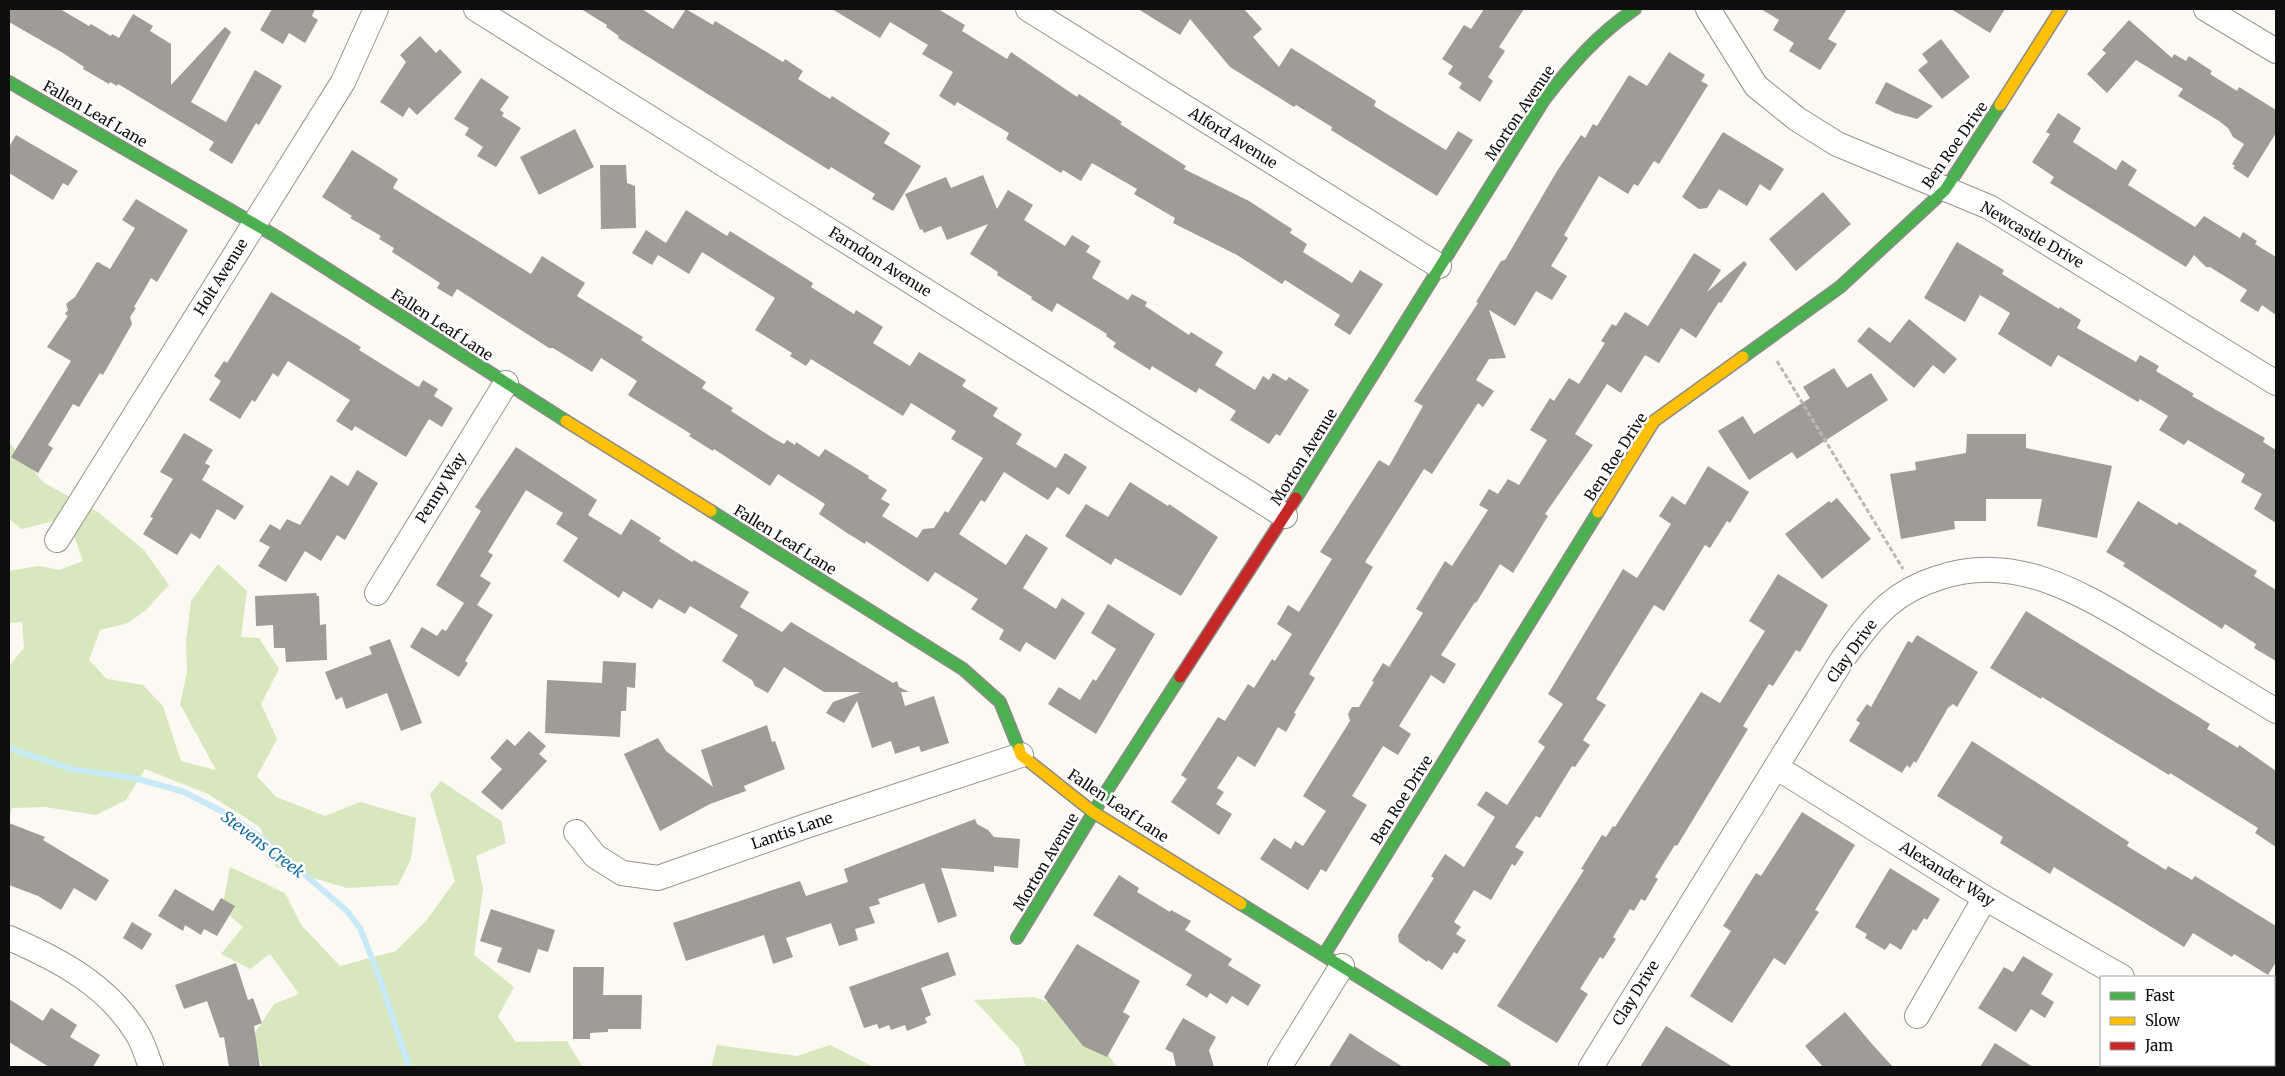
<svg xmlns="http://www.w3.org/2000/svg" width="2285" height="1076" viewBox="0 0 2285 1076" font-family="Merriweather,serif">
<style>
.forest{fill:#d7e8bf}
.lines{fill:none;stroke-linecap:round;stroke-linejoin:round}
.stream{stroke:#c8e9f6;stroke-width:6}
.building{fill:#9f9c98}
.street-casing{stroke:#959491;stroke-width:26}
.fast-casing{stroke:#8b8a87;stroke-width:14}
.slow-casing{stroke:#8b8a87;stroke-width:14}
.jam-casing{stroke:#8b8a87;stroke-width:14}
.path{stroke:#b8b8b6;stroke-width:3;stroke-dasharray:5 2.5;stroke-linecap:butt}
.street{stroke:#fefefd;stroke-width:24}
.fast{stroke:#4caf50;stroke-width:11}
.slow{stroke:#ffc107;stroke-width:11}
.jam{stroke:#c62828;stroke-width:11}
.labels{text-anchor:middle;stroke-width:5;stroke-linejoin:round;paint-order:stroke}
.street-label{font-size:15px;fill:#0e0e0e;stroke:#fff}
.water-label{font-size:16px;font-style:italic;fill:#146da2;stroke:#fff}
</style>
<rect width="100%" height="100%" fill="#fbf9f2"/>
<!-- forest -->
<path class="forest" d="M9,442l35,41 54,29 46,38 25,35 -23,25 -18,13 -28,7 -11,30 18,19 36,6 20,21 18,55 35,9 -36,-66 7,-32 -1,-31 5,-40 27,-37 29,27 -6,46 18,1 20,31 -18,35 16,35 -20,37 19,21 49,19 35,-14 56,16 -5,41 -13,26 -51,3 -71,-21 -16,-40 -52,-33 -63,-25 -19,31 -30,15 -51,-8 -33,1 -3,13v-155l15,-18 -2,-26 -13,1v-52l29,-5 21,4 24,-9 -10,-28 -15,-13 -36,9 -13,-10z
M441,781l60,40 5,22 -30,13 7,33 -9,66 40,32 -16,30 18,25 51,-1 15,25 -320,1 -9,-31 21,-32 25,-10 -29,-40 -20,15 -29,-15 22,-27 -21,-18 8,-42 55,26 17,33 38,40 56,-15 30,-30 29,-40 -25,-87z
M1033,997l45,14 39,56h-91l-7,-19 -45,-48z
M717,1045l80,11 33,-11 44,22h-163z"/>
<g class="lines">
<!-- stream -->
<path class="stream" d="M9,748l62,21 64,9 49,14 47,24 37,27 79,68 13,17 20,51 29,88"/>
</g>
<!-- building -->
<path class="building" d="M9,9h51l29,17 2,-2 20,12 1,-2 7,4 14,-24 20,12 -3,5 21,13v41l54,-58 6,5 -40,70 35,20 29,-52 27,16 -23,39 -3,-2 -24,41 -23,-14 5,-8 -96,-58 -1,2 -7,-4 -1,2 -26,-15 1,-2 -21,-14 -54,-31z
M272,9h43l-3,7 6,4 -13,23 -16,-10 -6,11 -23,-14z
M581,9h61l31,20 13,-20 27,16 2,-4 68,41 2,-3 18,12 -5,8 32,20 2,-3 58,37 -6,10 37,23 -28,45 -21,-12 3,-5 -44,-27 -2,3 -211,-132 1,-2 -13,-9 1,-2z
M832,9h106l27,16 -3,6 45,28 4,-7 66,45 2,-3 17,11 26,17 -2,2 66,42 -2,3 65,32 43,28 -2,4 17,11 -4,8 49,31 8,-13 23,14 -33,51 -16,-10 6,-10 -55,-35 -3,4 -45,-29 -64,-32 2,-5 -41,-24 3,-5 -45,-26 -11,18 -18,-11 -2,3 -55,-34 3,-6 -52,-31 -2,4 -16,-10 14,-24 -31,-18 6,-9 -38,-23 -10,16z
M1138,9h106l18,20 -9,8 26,30 12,-19 85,53 -2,5 72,44 12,-19 15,9 -36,56 -106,-66 1,-3 -36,-22 -2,2 -64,-40 -40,-48 -10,16z
M1484,9h40l-25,38 6,4 -17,26 5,4 -13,21 -21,-14 3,-5 -14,-9 5,-8 -11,-7 22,-34 7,4z
M1761,9h86l-19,30 9,5 -17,26 -31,-19 5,-8 -21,-13 6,-10z
M1951,9h54l-15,24z
M2129,20l43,38 2,-4 12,7 3,-5 23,15 -2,3 27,17 2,-4 37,23v23l-28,45 -15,-10 2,-2 -3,-2 12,-20 -11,-7 -5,-9 -9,-7 -41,-25 5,-7 -47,-29 -29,33 -20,-19 19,-21 -4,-3z
M420,36l16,17 4,-4 22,23 -45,43 -8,-8 -6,10 -23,-15 26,-40 -6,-7z
M1941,39l29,38 -28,22 -24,-29 10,-8 -6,-8z
M1669,52l36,23 -4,6 7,4 -49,79 -5,-3 -16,25 -4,-2 -6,10 -29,-18 -35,59 4,3 -17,28 16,10 -15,24 -16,-9 -21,35 -26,-16 17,48 -17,1 -13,21 18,11 -11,16 -5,-4 -46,71 -8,-5 -59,93 8,5 -64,107 6,4 -21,35 2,1 -10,18 -8,-5 -23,40 -17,-11 -21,32 7,4 -8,12 16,10 -13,21 -48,-33 16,-23 -6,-4 37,-58 7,4 23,-37 6,4 18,-29 3,2 17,-27 -15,-10 11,-19 11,7 33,-53 -12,-7 59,-92 10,6 34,-60 -9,-5 64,-98 -2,-1 25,-41 4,-1 52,-89 24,-36 4,3 8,-14 4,2 32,-51 18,11z
M481,78l28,19 -9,13 4,3 -2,3 19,12 -25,39 -19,-11 6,-9 -18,-12 4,-7 -15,-9z
M1886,82l47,24 -16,13 -22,-6 -20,-10z
M2058,113l23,15 -8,14 43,28 6,-10 15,10 -9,15 67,42 9,-11 36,22 3,-6 14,9 -2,3 21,13v58l-14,-10 -4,7 -18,-11 7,-11 -37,-23h-4l-12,-12 -8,12 -136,-84 4,-6 -22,-15 18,-28 -4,-2z
M575,129l19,38 -55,28 -19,-38z
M1723,132l61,37 -14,22 -10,-7 -13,22 -28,-17 -12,19 -8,1 -17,-12z
M16,135l62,36 -10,15 -5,-3 -10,17 -44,-27v-26z
M352,150l46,29 -5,9 138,86 11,-18 43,27 -8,13 66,41 -2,3 65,42 -4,6 31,20 -2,3 42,27 11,6 3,-4 8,5 1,-3 23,15 6,-8 44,27 -1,2 19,12 -6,9 9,5 -8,12 35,22 6,-9 11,-1 11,-17 3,2 35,-55 -32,-19 5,-8 -45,-28 -8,13 -92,-57 -5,7 -16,-10 2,-3 -37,-23 20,-32 -73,-46 -13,22 -31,-19 -6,10 -20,-12 14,-23 20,13 20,-33 41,26 3,-5 83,52 -2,4 43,27 2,-4 27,17 -10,16 37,23 9,-14 47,28 -4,6 36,22 -5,8 29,18 -6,10 40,24 9,-15 22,14 -18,28 -12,-8 -9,13 -44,-28 -19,30 -4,-2 -22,34 47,31 20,-31 22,14 -25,40 33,21 6,-11 23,15 -30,47 -29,-18 -6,10 -21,-13 5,-9 -33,-21 7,-10 -43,-27 -7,10 -62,-41 -1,3 -18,-11 -28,-19 6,-10 -47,-30 -8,12 -56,-37 -1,2 -24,-15 2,-2 -63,-39 9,-14 -36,-23 -9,14 -39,-24h-4l-92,-59 -5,8 -15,-9 3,-5 -48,-31 2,-4 -15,-9 2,-3 -31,-18 2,-2 -30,-19z
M600,165h26l1,18 8,3 1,42 -35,1z
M983,175l14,34 11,-19 25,15 -9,15 41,26 7,-11 18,11 -4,6 15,9 -9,17 36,22 4,-6 15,8 -2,4 44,29 2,-3 32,20 -8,13 40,25 8,-14 6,4 4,-7 13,8 3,-4 20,13 -29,46 -4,-2 -7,10 -39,-24 6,-9 -37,-23 -3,5 -44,-27 -2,4 -37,-23 3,-4 -10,-7 1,-2 -50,-31 -5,9 -21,-13 1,-2 -35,-22 1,-3 -28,-18 18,-30 -41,16 -6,-14 -17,7 -2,-4 -2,1 -15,-36 41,-17 5,11z
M1823,192l28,32 -55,47 -27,-32z
M136,199l52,31 -31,52 -6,-4 -17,29 2,1 -6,9 2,7 -29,51 -3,-2 -21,34 -6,-3 -25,41 5,3 -15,25 -27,-16 60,-96 -24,-14 21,-31 -3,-2 3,-4 -2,-6 9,-7 21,-34 2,-1 12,7 25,-41 -13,-8z
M1957,242l47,28 -2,4 57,35 1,-2 21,13 -4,8 59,34 4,-7 19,11 -3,5 38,23 -2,2 73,42 -2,4 13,8v73l-22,-14 8,-15 -21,-12 4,-8 -57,-34 -4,5 -25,-15 9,-14 -28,-17 -2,3 -80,-47 -7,12 -53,-33 12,-21 -30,-18 -15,27 -41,-24z
M1694,253l27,17 -14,22 37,-31 3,3 -26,39 -2,-1 -23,36 -15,-10 -22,35 -14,-8 -24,38 -14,-9 -32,50 18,11 -48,69 3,2 -35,57 -13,-9 -24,39 -1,-1 -34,53 15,9 -12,20 -13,-9 -32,51 12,8 -13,21 -15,-9 -31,50 15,9 -41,67 -5,-3 -13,21 -48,-31 14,-21 17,11 4,-8 8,5 23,-35 -23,-15 47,-75 -2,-7 4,-7h7l15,-25 -2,-1 11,-18 6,4 34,-54 -7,-4 29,-48 7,5 36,-56 -9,-5 10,-16 9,5 10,-15 11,6 28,-45 -17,-10 20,-32 4,3 15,-23 10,6 26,-41 -4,-2 11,-17 4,2 9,-14 23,14z
M271,292l90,55 -2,3 56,35 4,2 4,-7 15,9 -4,7 19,12 -11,19 -13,-8 -23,38 -51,-31 -3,5 -16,-10 14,-21 -62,-39 -10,16 -5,-4 -18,29 -3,-2 -12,19 -31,-19 12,-19 -7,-5 10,-15 3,2z
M1909,319l48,40 -13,15 -11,-9 -19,23 -57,-47 12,-14 21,16z
M1834,368l13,20 24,-15 17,27 -91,59 -5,-7 -43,28 -31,-49 25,-15 11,18 56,-36 -7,-11z
M184,433l29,17 -8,13 5,3 -8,14 42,26 -9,14 -18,-11 -17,30 -9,-6 -14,22 -34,-21 10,-16 -3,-1 23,-38 -13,-7z
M1967,434h59v14l86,18 -15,72 -60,-12 5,-27h-56v22h-32l1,8 -54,10 -11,-65 26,-4 -1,-8 51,-9z
M516,447l81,53 -9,15 33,20 10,-16 30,19 -2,3 33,21 2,-2 55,32 -9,15 42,25 9,-10 102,61 4,-2 2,6 10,5h-8l4,14 29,-10 15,47 -28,9 -2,-6 -24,8 -4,-13 -19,7 -15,-47 -13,22 -18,-10 7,-11 28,-10h-37l-40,-25 -16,26 -13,-7 -3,-6 -30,-19 16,-26 -48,-29 -5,8 -26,-15 -7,10 -29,-18 -4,7 -56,-37 15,-23 -22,-14 7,-11 -37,-23 -38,62 5,3 -13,21 11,7 -14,22 16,10 -28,46 3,2 -9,14 -49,-30 12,-20 15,9 5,-7 4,2 18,-28 -28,-18 45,-74 -6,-4z
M1708,466l41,26 -19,31 -3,-2 -17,27 -5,-3 -41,66 -10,-6 -58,94 10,6 -23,35 7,5 -15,22 -3,-1 -32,52 -4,-2 -21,31 9,5 -9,14 -3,-2 -21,36 -17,-10 -20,32 7,5 -5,7 10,6 -9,14 -3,-2 -12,18 -14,-10 -1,2 -28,-20 -1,-7 36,-57 -3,-2 14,-22 19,13 31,-50 -18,-12 9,-14 21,14 38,-58 -7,-5 25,-38 -15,-10 75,-125 14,9 34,-54 -12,-8 13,-20 13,9z
M357,470l21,13 -33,57 -8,-5 -16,26 -16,-10 -19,31 -28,-16 12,-19 -11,-6 11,-17 10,6 7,-11 13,6 31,-50 17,11z
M1130,482l38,24 1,-2 49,33 -37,59 -66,-38 -4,7 -46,-29 21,-32 22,13z
M1837,498l34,41 -49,40 -37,-45 44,-33 2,2z
M2138,501l39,24 2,-3 78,49 -3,5 22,14v71l-22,-13 2,-4 -31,-20 -3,5 -99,-63 2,-3 -19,-11z
M1778,574l50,31 -28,47 -4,-2 -23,36 -4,-2 -26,42 5,3 -71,117 -2,-1 -20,32 3,2 -13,22 -4,-2 -7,12 -4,-2 -17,28 3,2 -13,20 -3,-2 -20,32 8,5 -31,49 -60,-37 87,-136 -3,-1 21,-34 4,2 7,-11 2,1 86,-135 19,11 45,-72 -16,-10z
M316,593l1,3h2l1,29 6,-1 1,36 -41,2 -1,-14h-11l-1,-23 -17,1 -1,-30z
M1108,604l47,30 -59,100 -48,-30 11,-17 21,13 13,-21 3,2 20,-32 -25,-16z
M2026,611l184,113 -3,5 31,19 1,-3 37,26v76l-21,-14 3,-5 -88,-55 -1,2 -127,-78 -1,2 -51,-31z
M1917,635l61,37 -21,35 -4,-3 -5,4 -32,55 -2,-2 -4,7 -3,-3 -5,8 -53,-32 11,-18 -4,-3 11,-16 4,3 37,-66 4,2z
M390,639l32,84 -21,8 -14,-38 -41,16 -4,-12 -6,3 -11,-28 47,-18 -3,-7z
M603,661l33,2 -1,25 -8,-1 -1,24h-5l-1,26 -75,-4 2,-53 55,3z
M767,725l5,17 3,-1 10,28 -41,17 2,5 -36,13 -50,27 -36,-77 34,-16 8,13 47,36 -12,-37z
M529,731l17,15 -7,8 8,7 -45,49 -21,-18 21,-23 -12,-11 17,-19 8,7z
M1972,741l157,101 -2,4 39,24 2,-4 24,14 3,-4 81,50v36l-8,13 -34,-21 -2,3 -39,-24 -9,14 -130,-80 -4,7 -50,-31 3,-6 -66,-41z
M1802,812l53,33 -40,65 4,2 -34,53 -11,-7 -42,65 -42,-27 41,-65 -8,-5 33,-53 5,3z
M975,819l2,5 11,6 6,7 26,2 -2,29 -24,-2v6l-53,-4 16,48 -19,7 -14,-40 -46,16 2,5 -11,3 6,16 -20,6 3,11 -19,6 -8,-23 -45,15 7,19 -20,7 -9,-29 -78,26 -13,-38 127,-42 6,15 42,-14 -4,-13z
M9,823l36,14 -2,3 66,40 -13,21 -22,-13 -13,22 -23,-14 -29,-11z
M1890,868l50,31 -13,21 -3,-2 -8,13 -3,-2 -12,21 -11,-7 -5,7 -20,-12 2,-4 -12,-7z
M1119,875l20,13 -2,4 33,20 1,-2 20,11 -6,9 47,29 -4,6 33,20 -13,21 -16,-10 -5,8 -17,-11 -3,5 -21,-13 6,-10 -99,-60z
M175,889l38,22 8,-13 14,8 -18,30 -13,-7 -3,6 -16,-10 -2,6 -25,-15z
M491,909l64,21 -7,22 -10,-3 -8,24 -33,-11 5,-14 -22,-7z
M132,922l20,12 -10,16 -19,-12z
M1077,944l63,37 -17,31 7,4 -23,41 -24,-11 -39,-49z
M948,952l8,23 -35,13 10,27 -6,3 2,5 -20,8 -2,-6 -14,5 -2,-5 -10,4 -2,-5 -13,4 -15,-41z
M2023,956l30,18 -12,20 13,8 -9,16 -14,-9 -15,23 -38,-24 26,-41 9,5z
M236,963l12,37 5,-2 9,25 -8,3 6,41h-31l-5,-30 -4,1 -13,-37 -23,8 -9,-24z
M573,967h31l-1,28h39l-1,34h-33v3l-18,1v6h-17z
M9,999l34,22 8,-13 26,17 -7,12 30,18 -7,12h-44l-40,-25z
M1845,1012l27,32 21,23h-70l-18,-21z
M1183,1018l33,19 -7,13 5,17h-38l-3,-14 -8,-4z
M1666,1026l67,41h-93z
M1350,1033l21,14 32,20h-74z
M1995,1043l38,24h-53z"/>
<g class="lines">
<!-- street casing -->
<g class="street-casing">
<path id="street" d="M476,9l809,507
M1028,9l411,257
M1708,9l48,77 41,33 40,25 152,63 287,176
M2206,9l70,42
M57,540l286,-458 33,-73
M377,593l129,-210
M1776,767l209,131 137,79
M576,832l19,24 27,17 36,5 145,-51 218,-72
M9,938c51,22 100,48 129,97 6,10 9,22 13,32
M1917,1016l68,-118
M1280,1066l62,-100
M1591,1067l251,-407c14,-19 28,-39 46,-55 15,-13 31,-21 50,-27 76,-27 145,16 208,54 43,26 87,53 130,79
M2195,1067l2,-2"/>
</g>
<!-- fast casing -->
<g class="fast-casing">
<path id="fast" d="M9,82l268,155 289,184
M1743,357l97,-70 105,-97 55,-85
M1296,498l248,-398c27,-35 54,-66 91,-91
M711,511l252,158 37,33 19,47
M1241,904l263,163
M1017,938l89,-146 74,-115
M1324,955l274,-443"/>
</g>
<!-- slow casing -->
<g class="slow-casing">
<path id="slow" d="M2000,105l61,-96
M566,421l145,90
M1598,512l56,-91 89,-64
M1019,749l2,6 72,57 148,92"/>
</g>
<!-- jam casing -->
<g class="jam-casing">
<path id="jam" d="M1180,677l116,-179"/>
</g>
<!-- path -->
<path class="path" d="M1777,361l126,208"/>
<!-- street -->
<use href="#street" class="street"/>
<!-- fast -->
<use href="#fast" class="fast"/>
<!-- slow -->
<use href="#slow" class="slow"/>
<!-- jam -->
<use href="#jam" class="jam"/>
</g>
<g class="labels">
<!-- street labels -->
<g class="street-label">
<text transform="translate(1520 113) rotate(-56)" y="5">Morton Avenue</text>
<text transform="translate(95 114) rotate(30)" y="5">Fallen Leaf Lane</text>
<text transform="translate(1233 138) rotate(32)" y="5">Alford Avenue</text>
<text transform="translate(1955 145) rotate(-55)" y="5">Ben Roe Drive</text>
<text transform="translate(2032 235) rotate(30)" y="5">Newcastle Drive</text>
<text transform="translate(880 262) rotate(32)" y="5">Farndon Avenue</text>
<text transform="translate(221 277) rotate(-58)" y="5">Holt Avenue</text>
<text transform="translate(442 325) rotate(33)" y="5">Fallen Leaf Lane</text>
<text transform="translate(1304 457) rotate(-58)" y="5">Morton Avenue</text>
<text transform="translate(1616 457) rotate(-57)" y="5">Ben Roe Drive</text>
<text transform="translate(441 488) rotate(-58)" y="5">Penny Way</text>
<text transform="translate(785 540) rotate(32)" y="5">Fallen Leaf Lane</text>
<text transform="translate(1852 651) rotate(-54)" y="5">Clay Drive</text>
<text transform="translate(1402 800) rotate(-58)" y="5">Ben Roe Drive</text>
<text transform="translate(1118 806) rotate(34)" y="5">Fallen Leaf Lane</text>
<text transform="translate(792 831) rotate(-19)" y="5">Lantis Lane</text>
<text transform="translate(1046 862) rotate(-59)" y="5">Morton Avenue</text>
<text transform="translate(1947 874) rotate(32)" y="5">Alexander Way</text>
<text transform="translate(1636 993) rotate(-58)" y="5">Clay Drive</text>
</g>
<!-- water labels -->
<g class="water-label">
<text transform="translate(263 844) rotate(37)" y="6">Stevens Creek</text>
</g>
</g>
<!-- border -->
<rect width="2285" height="1076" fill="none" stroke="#0e0e0e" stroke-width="20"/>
<!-- legend -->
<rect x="2100" y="976" width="175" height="90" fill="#ffffff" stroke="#9f9f9f"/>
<rect x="2110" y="992" width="25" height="8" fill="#4caf50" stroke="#9f9f9f"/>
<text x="2145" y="1001" font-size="15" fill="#0e0e0e">Fast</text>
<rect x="2110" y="1017" width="25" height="8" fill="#ffc107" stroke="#9f9f9f"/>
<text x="2145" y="1026" font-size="15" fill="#0e0e0e">Slow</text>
<rect x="2110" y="1042" width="25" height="8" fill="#c62828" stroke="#9f9f9f"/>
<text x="2145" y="1051" font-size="15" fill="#0e0e0e">Jam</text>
</svg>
